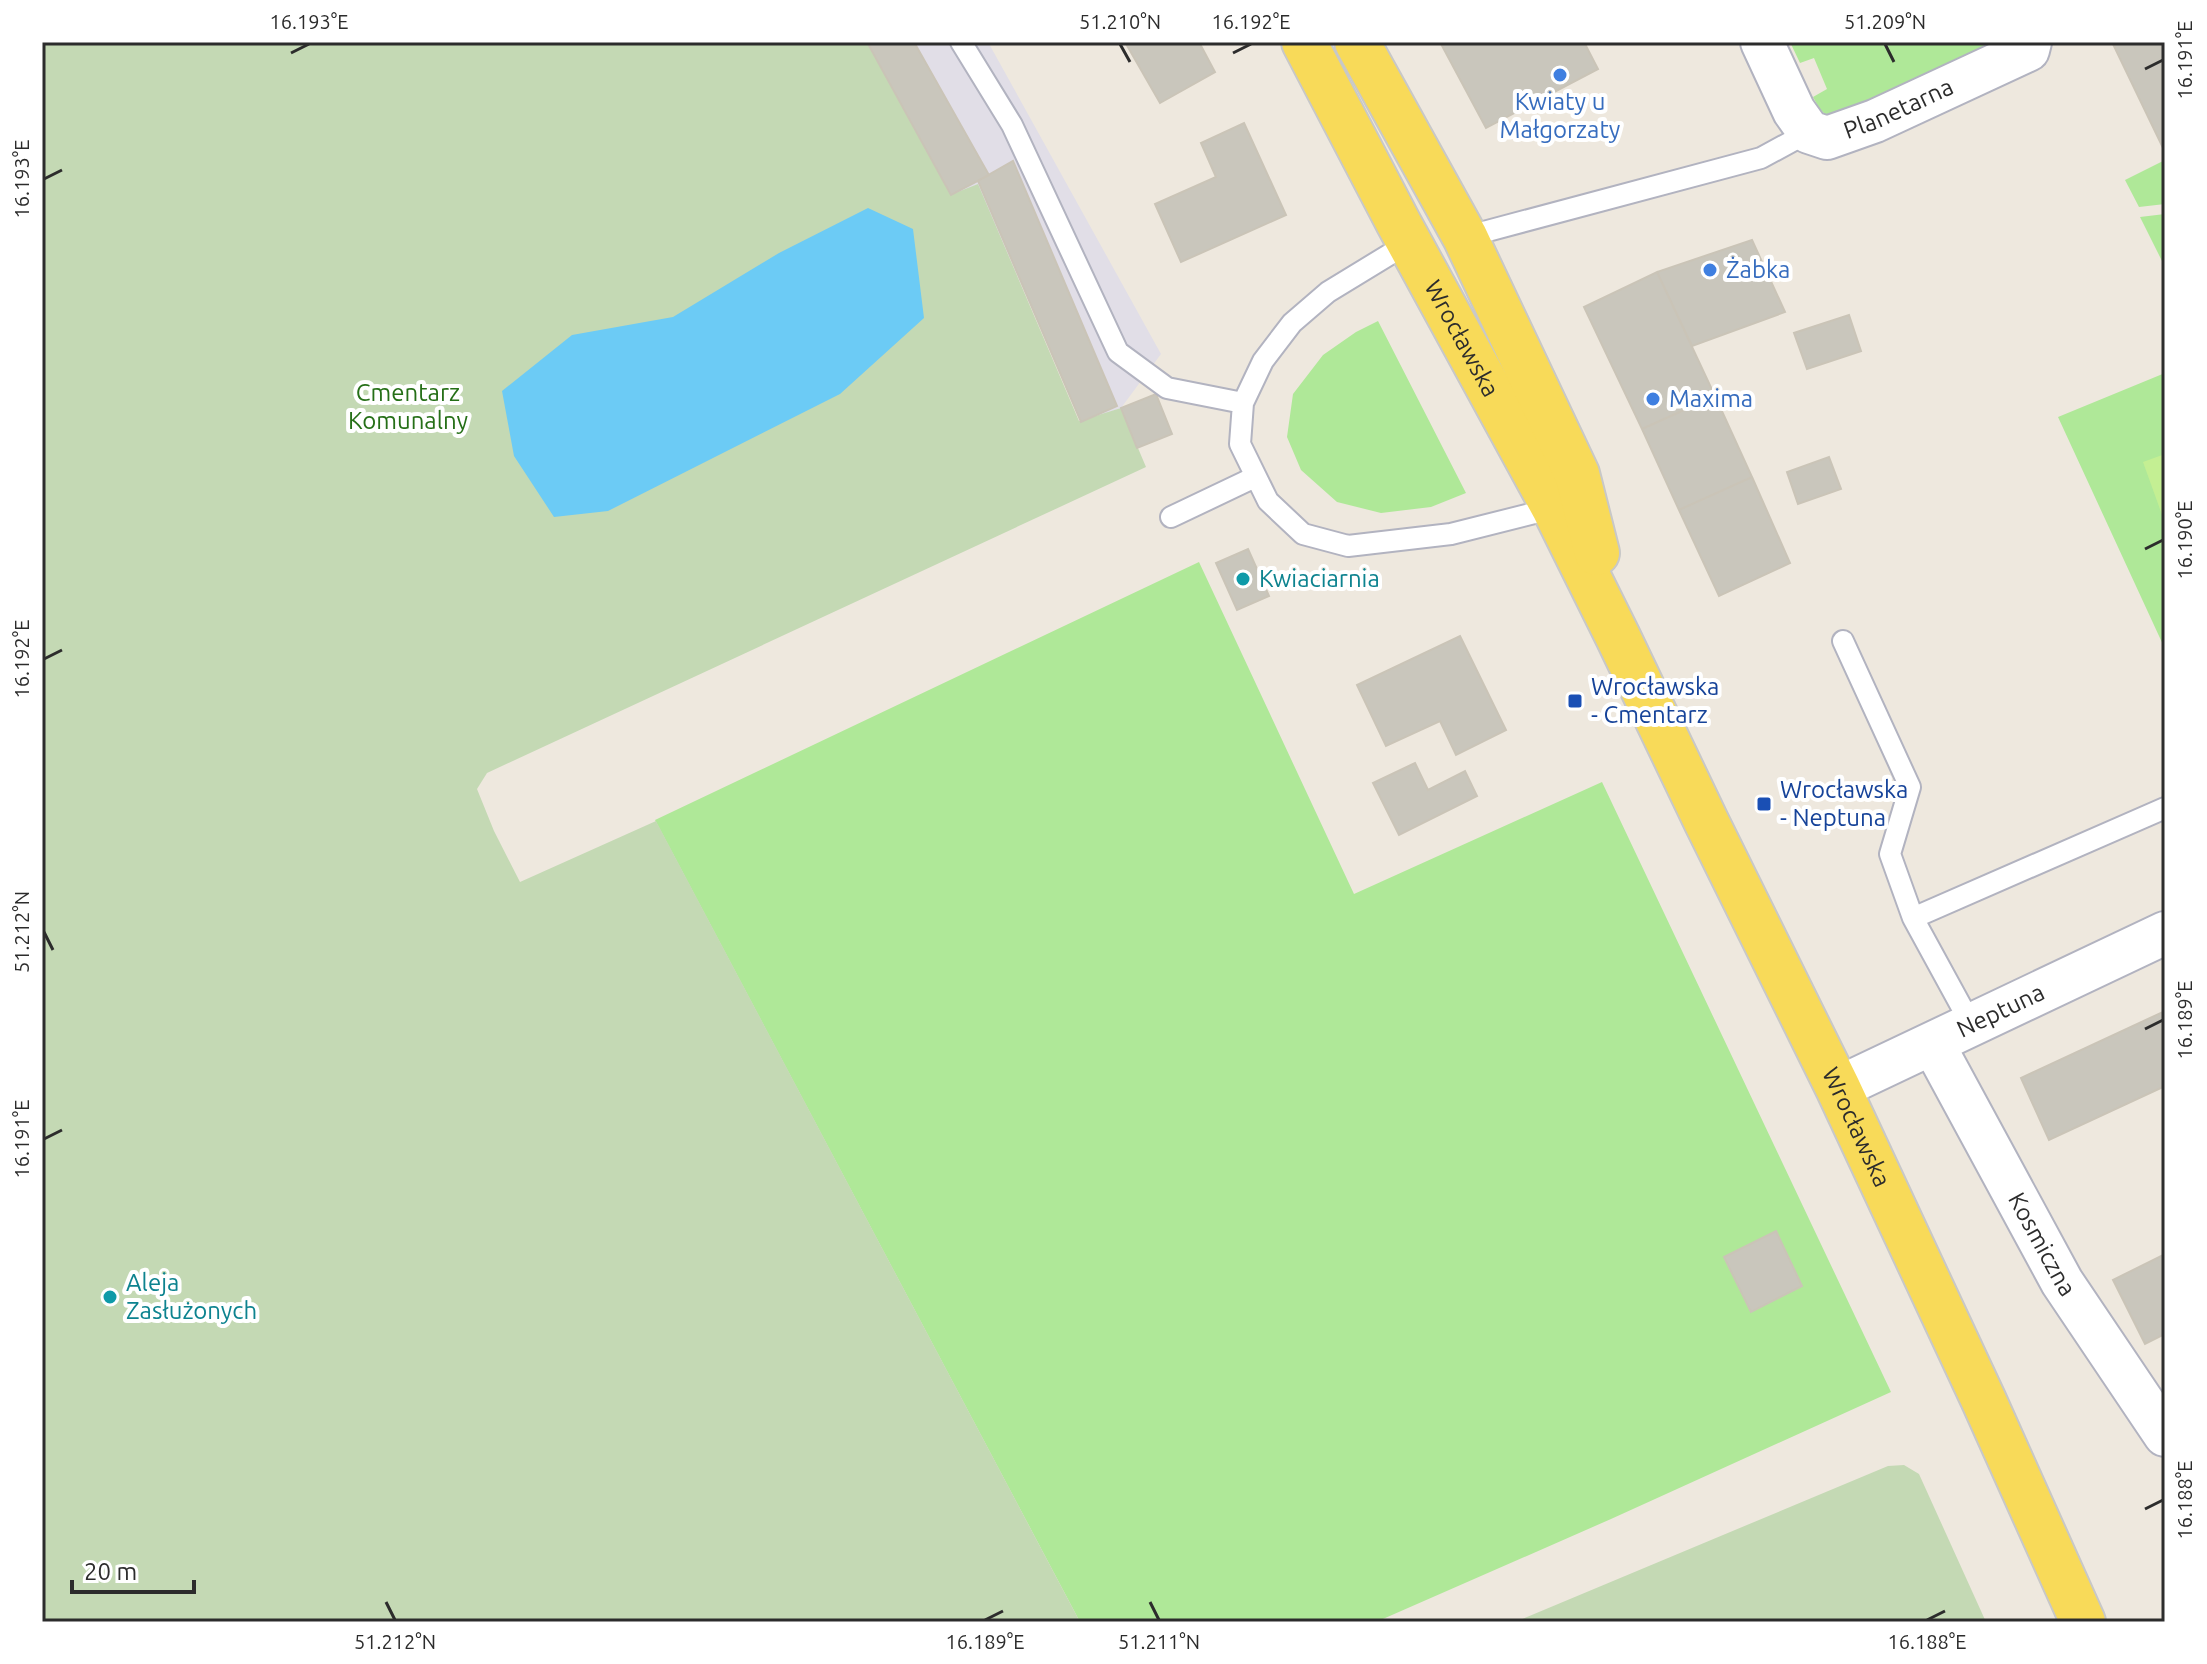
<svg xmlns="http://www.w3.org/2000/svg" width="2207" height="1664" viewBox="0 0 2207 1664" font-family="Ubuntu,sans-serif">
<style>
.industrial{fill:#e1dee7}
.green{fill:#afe898}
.cemetery{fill:#c4d9b4}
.pitch{fill:#c4ef93}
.water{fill:#6ccbf5}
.building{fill:#c9c6bc;stroke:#cac4b7;stroke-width:2}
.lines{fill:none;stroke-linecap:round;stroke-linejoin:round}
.lane-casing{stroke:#b2b3c0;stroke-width:24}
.street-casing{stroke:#b2b3c0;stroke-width:46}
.primary-casing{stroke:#c8c8c8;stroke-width:48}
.lane{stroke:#fff;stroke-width:20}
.street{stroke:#fff;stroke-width:42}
.primary{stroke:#f8da59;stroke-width:44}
.ticks{fill:none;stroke:#2c2c2c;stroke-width:3}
.shop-dot{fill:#3f7fe0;stroke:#fff;stroke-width:3}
.culture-dot{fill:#0f9aa8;stroke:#fff;stroke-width:3}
.transit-dot{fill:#1a4fb4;stroke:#fff;stroke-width:3}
.labels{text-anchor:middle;stroke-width:8;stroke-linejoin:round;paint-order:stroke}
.shop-label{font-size:24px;fill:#366cbe;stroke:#fff;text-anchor:start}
.street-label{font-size:24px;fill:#2c2c2c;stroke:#fff}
.park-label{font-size:24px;fill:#256f17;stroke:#fff}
.culture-label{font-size:24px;fill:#0d838f;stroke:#fff;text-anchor:start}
.transit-label{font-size:24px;fill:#164399;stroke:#fff;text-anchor:start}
.neatline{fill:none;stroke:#2c2c2c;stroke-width:3}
.ticks-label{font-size:20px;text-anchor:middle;fill:#2c2c2c}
</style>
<rect width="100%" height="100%" fill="#eee8de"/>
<!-- industrial -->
<path class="industrial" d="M872,42h116l173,312 -40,54 -40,14 -103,-237 -23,9z"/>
<!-- green -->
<path class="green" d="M1790,42h213l-172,79 -12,-13 -6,-11 14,-8 -13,-31 -14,5z
M2165,160v44l-26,3 -14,-27z
M2165,214v49h-2l-23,-46z
M1378,321l88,172 -35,14 -50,6 -44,-11 -36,-32 -14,-33 6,-43 30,-39 33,-23z
M2165,373v276l-107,-232z
M1199,562l155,332 248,-112 289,610 -280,127 -235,103h-296l-425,-802z"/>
<!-- cemetery -->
<path class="cemetery" d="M42,42h830l83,151 23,-9 101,237 42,-13 25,59 -659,306 -10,16 17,42 26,51 136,-61 424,801h-1038z
M1904,1465l15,9 67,148h-471l373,-156z"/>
<!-- pitch -->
<path class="pitch" d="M2165,454v69l-22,-61z"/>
<!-- water -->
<path class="water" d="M868,208l45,21 11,89 -84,76 -232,117 -54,6 -40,-61 -12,-65 70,-56 101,-18 106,-64z"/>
<!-- building -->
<path class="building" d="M867,42h47l75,133 -38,20z
M1125,42h74l16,30 -55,31z
M1440,42h144l14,27 -112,59z
M2112,42h53v110z
M1244,123l42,92 -105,47 -26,-58 61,-27 -15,-34z
M1013,161l104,245 -36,16 -103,-241z
M1752,240l33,72 -93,34 -35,-74z
M1657,272l58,124 -73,33 -58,-122z
M1849,315l12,36 -54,18 -13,-36z
M1156,394l16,40 -35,14 -16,-40z
M1715,396l37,81 -73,33 -37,-81z
M1829,457l12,32 -43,15 -11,-32z
M1752,477l38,86 -71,33 -40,-86z
M1248,549l21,47 -32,14 -21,-47z
M1460,636l46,94 -50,25 -16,-34 -54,25 -29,-61z
M1415,763l13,27 37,-19 12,25 -78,39 -26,-52z
M2165,1011v75l-116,54 -28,-62z
M1776,1231l26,55 -51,26 -27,-55z
M2165,1254v80l-20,10 -32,-64z"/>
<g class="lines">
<!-- lane casing -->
<g class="lane-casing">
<path id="lane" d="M961,42l51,83 106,227 49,36 76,15
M1465,237l296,-79 48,-26
M1410,242l-82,50 -36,31 -29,38 -20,42 -3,41 28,57 35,33 45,12 103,-12 103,-26
M1171,517l84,-40
M1843,641l67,146 -20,67 23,64
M1972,1026l-59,-108 252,-110"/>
</g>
<!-- street casing -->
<g class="street-casing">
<g id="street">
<path id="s1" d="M1762,42l32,69 15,21 18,6 48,-17 153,-71 2,-8"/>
<path id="s2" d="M1933,1044l129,238 103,153"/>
<path id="s3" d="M1838,1088l327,-155"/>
</g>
</g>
<!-- primary casing -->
<g class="primary-casing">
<g id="primary">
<path id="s4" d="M1304,42l94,180 156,286 64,129 88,184 132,267 146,313 99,221"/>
<path d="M1357,42l108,195 112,237 20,79"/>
</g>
</g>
<!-- lane -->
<use href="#lane" class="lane"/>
<!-- street -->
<use href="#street" class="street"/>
<!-- primary -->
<use href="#primary" class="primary"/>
</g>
<!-- ticks -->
<path class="ticks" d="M1120,44l10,18M1885,44l9,18M291,53l18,-9M1233,53l18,-9M2145,69l18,-9M44,179l18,-9M2145,549l18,-9M44,659l18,-9M44,932l9,18M2145,1029l18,-9M44,1139l18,-9M2145,1509l18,-9M386,1602l9,18M1150,1602l9,18M985,1620l18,-9M1927,1620l18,-9"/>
<!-- markers -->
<g class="shop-dot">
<circle cx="1560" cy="75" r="8"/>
<circle cx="1710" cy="270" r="8"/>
<circle cx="1653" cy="399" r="8"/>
</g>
<g class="culture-dot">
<circle cx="1243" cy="579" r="8"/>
<circle cx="110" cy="1297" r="8"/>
</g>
<g class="transit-dot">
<rect x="1567" y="693" width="16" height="16" rx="4"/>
<rect x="1756" y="796" width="16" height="16" rx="4"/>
</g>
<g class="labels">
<!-- shop labels -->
<g class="shop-label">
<text x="1560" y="110" text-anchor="middle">Kwiaty u<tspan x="1560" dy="28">Małgorzaty</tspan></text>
<text x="1726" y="278">Żabka</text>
<text x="1669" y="407">Maxima</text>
</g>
<!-- street labels -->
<g class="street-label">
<text dy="8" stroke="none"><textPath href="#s1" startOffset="198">Planetarna</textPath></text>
<text dy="8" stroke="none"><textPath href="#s4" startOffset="336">Wrocławska</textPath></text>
<text dy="8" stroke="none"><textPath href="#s3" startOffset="180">Neptuna</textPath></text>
<text dy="8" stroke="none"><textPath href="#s4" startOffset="1218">Wrocławska</textPath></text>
<text dy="8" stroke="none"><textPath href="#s2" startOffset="228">Kosmiczna</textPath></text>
</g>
<!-- park labels -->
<g class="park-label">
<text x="408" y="401">Cmentarz<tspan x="408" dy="28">Komunalny</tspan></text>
</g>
<!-- culture labels -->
<g class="culture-label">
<text x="1259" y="587">Kwiaciarnia</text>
<text x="126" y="1291">Aleja<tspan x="126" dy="28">Zasłużonych</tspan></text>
</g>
<!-- transit labels -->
<g class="transit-label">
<text x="1591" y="695">Wrocławska<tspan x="1591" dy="28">- Cmentarz</tspan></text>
<text x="1780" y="798">Wrocławska<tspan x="1780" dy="28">- Neptuna</tspan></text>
</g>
</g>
<!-- border -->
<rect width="2207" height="1664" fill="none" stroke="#ffffff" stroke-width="88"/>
<!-- scale -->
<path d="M72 1580v12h122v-12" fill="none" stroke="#2c2c2c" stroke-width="4"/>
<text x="84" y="1580" font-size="24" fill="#2c2c2c" stroke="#ffffff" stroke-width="6" paint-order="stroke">20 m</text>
<rect x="44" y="44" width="2119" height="1576" class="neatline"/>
<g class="ticks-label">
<text x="309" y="29">16.193°E</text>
<text x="1120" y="29">51.210°N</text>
<text x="1251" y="29">16.192°E</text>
<text x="1885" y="29">51.209°N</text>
<text transform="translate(2185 60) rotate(-90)" y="7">16.191°E</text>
<text transform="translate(22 179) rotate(-90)" y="7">16.193°E</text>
<text transform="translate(2185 540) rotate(-90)" y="7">16.190°E</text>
<text transform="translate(22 659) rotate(-90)" y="7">16.192°E</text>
<text transform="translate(22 932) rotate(-90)" y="7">51.212°N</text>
<text transform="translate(2185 1020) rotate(-90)" y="7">16.189°E</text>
<text transform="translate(22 1139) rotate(-90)" y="7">16.191°E</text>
<text transform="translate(2185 1500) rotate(-90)" y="7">16.188°E</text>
<text x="395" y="1649">51.212°N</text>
<text x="985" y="1649">16.189°E</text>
<text x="1159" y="1649">51.211°N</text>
<text x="1927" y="1649">16.188°E</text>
</g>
</svg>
